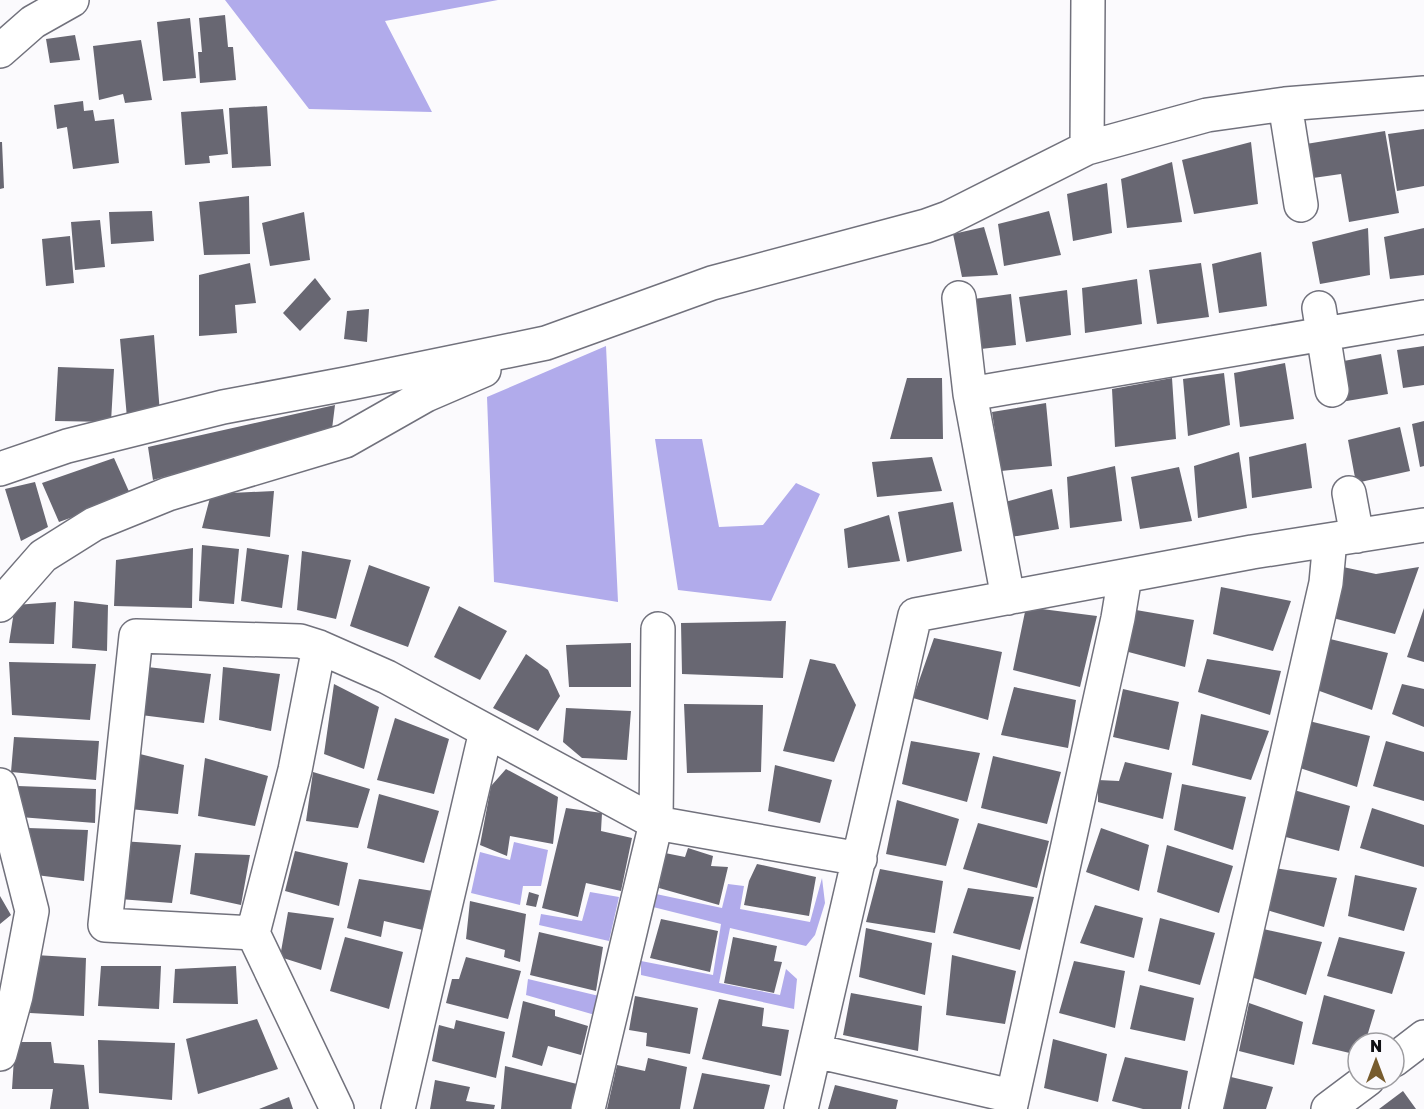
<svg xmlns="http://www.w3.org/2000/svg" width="1424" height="1109" viewBox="0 0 1424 1109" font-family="'Golos Text',sans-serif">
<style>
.forest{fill:#b1abeb}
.building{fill:#686772}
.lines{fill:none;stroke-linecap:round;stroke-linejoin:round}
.minor-casing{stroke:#71717c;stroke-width:36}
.minor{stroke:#fff;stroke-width:33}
</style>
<rect width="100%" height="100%" fill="#fbfafd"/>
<!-- forest -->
<path class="forest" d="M225,0h273l-113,21 47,91 -123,-3z
M606,346l12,256 -124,-20 -7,-185z
M655,439h47l17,88 44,-2 33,-42 24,11 -49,107 -93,-11z
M514,842l34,8 -7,36h-18l-3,19 -49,-12 9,-41 30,8z
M822,878l3,25 -10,32 -9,11 -76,-18 -11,55 61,12 6,-26 11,10 -3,30 -153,-34v-14l72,14 8,-51 -68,-17 3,-13 66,14 6,-24 16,2 -4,23 70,13z
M590,892l29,5 -10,44 -70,-16 2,-11 41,7z
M528,979l71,17 -4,19 -69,-20z"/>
<!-- building -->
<path class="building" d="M225,15l3,32h5l3,33 -36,3 -2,-31h4l-3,-34z
M190,18l6,60 -33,3 -6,-59z
M75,35l5,25 -30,3 -4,-24z
M141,40l11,60 -27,3 -2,-9 -24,6 -6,-54z
M83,101l1,10 9,-1 2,11 19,-2 5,44 -46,6 -6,-42 -10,2 -3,-24z
M267,106l4,60 -39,2 -3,-60z
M223,109l5,45 -19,2 1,7 -25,2 -4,-53z
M1424,129v57l-27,5 -9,-57z
M1385,131l14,82 -50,9 -8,-48 -35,5 -6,-34z
M0,142h2l2,46 -4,1z
M1251,142l7,62 -64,10 -12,-54z
M1172,162l10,60 -55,6 -6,-49z
M1107,183l5,50 -39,8 -6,-47z
M249,196l1,58 -46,1 -5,-53z
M152,211l2,30 -43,3 -2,-32z
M1049,211l12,44 -57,11 -6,-42z
M304,212l6,48 -40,6 -8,-43z
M100,220l5,47 -30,3 -4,-48z
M984,227l14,48 -36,2 -9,-43z
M1368,228l2,47 -50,9 -8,-42z
M1424,228v47l-34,4 -6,-42z
M70,236l4,47 -28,3 -4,-47z
M1261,252l6,54 -48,7 -7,-49z
M250,263l6,40 -21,2 2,28 -38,3v-61z
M1201,263l8,54 -52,7 -8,-54z
M315,278l16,21 -31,32 -17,-18z
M1137,279l5,45 -57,9 -3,-45z
M1067,290l4,45 -45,7 -7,-45z
M1011,294l5,51 -44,5 -6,-50z
M369,309l-2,33 -23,-3 3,-28z
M154,335l6,79 -33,4 -7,-79z
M1424,346v39l-21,3 -6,-38z
M1381,354l7,40 -47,8 -8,-39z
M1285,363l9,56 -54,8 -6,-54z
M58,367l56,2 -3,53 -56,-1z
M1224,373l6,52 -42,11 -5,-57z
M907,378h35l1,61h-53z
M1172,378l4,61 -61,8 -3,-58z
M1046,403l6,63 -51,5 -9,-59z
M335,405l-3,24 -179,51 -5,-33z
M1424,421v45l-4,1 -8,-43z
M1400,427l10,44 -54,12 -8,-43z
M1306,443l6,45 -60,10 -3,-41z
M1239,452l8,56 -49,10 -4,-52z
M932,457l10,34 -65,6 -5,-35z
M114,458l17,38 -72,26 -17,-39z
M1115,466l7,55 -52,7 -3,-51z
M1179,467l13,54 -52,8 -9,-52z
M35,482l13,45 -27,14 -16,-52z
M1052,489l7,40 -48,8 -6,-35z
M274,491l-4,46 -68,-9 9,-34z
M953,502l9,49 -55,11 -9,-50z
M889,515l11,46 -52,7 -4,-39z
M202,545l37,4 -5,55 -35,-3z
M193,548l-1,60 -78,-2 2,-46z
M247,548l42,7 -7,53 -41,-7z
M302,551l49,9 -15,59 -39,-9z
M369,565l61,22 -22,60 -58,-21z
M1343,567l33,7 43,-7 -24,67 -66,-17z
M1221,587l70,14 -18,50 -60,-17z
M74,601l34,4 -1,46 -35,-3z
M56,602l-2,42 -45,-1 6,-38z
M459,606l48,25 -27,49 -46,-23z
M1026,607l71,9 -17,71 -67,-17z
M1424,608v54l-17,-5z
M1136,610l58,10 -9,47 -64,-17z
M786,621l-3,57 -101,-4 -1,-51z
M934,638l68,14 -14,68 -75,-22z
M1326,638l62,15 -16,57 -58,-21z
M631,643v44h-62l-3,-42z
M526,654l22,16 12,26 -22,35 -45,-23z
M810,659l25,5 21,41 -22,57 -51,-11z
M1207,659l74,12 -11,44 -72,-23z
M9,662l87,2 -6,56 -78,-5z
M147,667l64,7 -7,49 -63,-8z
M223,667l57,7 -9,57 -52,-11z
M334,684l45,23 -15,62 -40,-15z
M1402,684l22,5v38l-32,-13z
M1014,687l62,13 -8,48 -67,-13z
M1123,689l56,13 -10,48 -56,-13z
M684,704l79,1 -2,67 -74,1z
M566,708l65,3 -4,49 -45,-2 -19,-16z
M1201,714l68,17 -18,49 -59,-15z
M395,718l54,21 -15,55 -57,-14z
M1305,720l65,16 -13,51 -63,-21z
M14,737l85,4 -3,39 -85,-8z
M911,741l69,12 -13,49 -65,-18z
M1386,741l38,11v49l-51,-15z
M140,754l44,11 -6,49 -48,-5z
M993,756l68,16 -14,52 -66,-16z
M205,758l63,18 -13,50 -57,-10z
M1125,762l47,11 -9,46 -65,-17v-22l21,1z
M775,765l57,15 -12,43 -52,-12z
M506,769l52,28 -5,47 -43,-8 -3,20 -27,-11 11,-59z
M313,772l57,17 -12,39 -52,-7z
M1182,784l64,13 -13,53 -59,-20z
M18,786l78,3 -1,34 -75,-6z
M1294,790l56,16 -11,45 -57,-15z
M379,794l60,17 -15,52 -57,-15z
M897,800l62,19 -13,47 -60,-12z
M566,808l36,5 -1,18 31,7 -11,53 -35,-8 -8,34 -36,-9z
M1372,808l52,17v42l-64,-19z
M978,823l71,18 -12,47 -74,-19z
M28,828l60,2 -4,51 -48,-6z
M1101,828l48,17 -10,46 -53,-19z
M121,841l60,4 -9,58 -53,-4z
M1167,845l66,21 -14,47 -62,-21z
M688,848l25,8 -2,10 17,1 -9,38 -60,-17 6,-35 20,4z
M295,851l53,12 -9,43 -54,-15z
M195,853l55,2 -9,50 -51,-11z
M757,864l59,13 -7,39 -65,-11 5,-24z
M1269,867l68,11 -13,49 -64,-19z
M880,869l63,12 -8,52 -69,-11z
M1355,875l62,13 -13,43 -56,-15z
M359,879l74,12 -6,40 -43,-10 -3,16 -34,-9z
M968,888l66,9 -14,53 -67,-17z
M529,892l10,3 -3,12 -10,-2z
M0,896l11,19 -11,9z
M470,901l56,13 -6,48 -16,-5 1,-7 -39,-11z
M1095,905l48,13 -9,40 -54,-15z
M288,912l46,6 -13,52 -41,-13z
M1160,918l55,15 -15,52 -52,-14z
M661,919l57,12 -8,41 -60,-14z
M866,928l66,15 -7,52 -66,-18z
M1259,928l63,14 -16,53 -58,-19z
M539,932l64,15 -7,44 -66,-16z
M345,937l58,15 -14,57 -59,-18z
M733,937l44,9 -3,15 8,1 -8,31 -50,-10z
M1339,937l66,15 -13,42 -65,-18z
M35,955l51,3 -2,58 -54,-3z
M952,955l64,16 -11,53 -59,-9z
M466,957l55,14 -13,48 -62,-16 6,-24h7z
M1074,961l51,10 -10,57 -56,-15z
M101,966h60l-2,43 -61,-3z
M236,966l2,38 -65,-1 2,-34z
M1140,985l54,13 -9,43 -55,-12z
M851,993l71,13 -4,45 -75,-16z
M1324,995l51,15 -10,33h-7v12l-46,-11z
M635,996l63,12 -8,46 -44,-8 1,-13 -18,-3z
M719,999l45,9 -2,18 27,4 -8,46 -79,-17z
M523,1001l32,9v6l33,10 -7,29 -33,-9 -6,20 -30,-9z
M1249,1003l54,19 -9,43 -55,-14z
M257,1019l21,50 -80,25 -12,-55z
M456,1020l49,12 -9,46 -64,-17 7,-36 15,4z
M1053,1039l54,15 -9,48 -54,-14z
M98,1040l77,3 -3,57 -73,-7z
M15,1042h36l3,21 30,2 5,44h-39l3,-20h-41z
M1125,1057l63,14 -7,38h-38l-31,-8z
M648,1058l39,9 -7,42h-73l10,-44 28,6z
M505,1066l72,18 -5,25h-71z
M702,1073l68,12 -6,24h-71z
M1231,1077l42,10 -7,22h-43z
M435,1080l35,7 -4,14 29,4 -1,4h-64z
M835,1085l63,15 -2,9h-68z
M1403,1091l13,18h-37z
M289,1097l4,12h-34z"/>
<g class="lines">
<!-- minor casing -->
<g class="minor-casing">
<path id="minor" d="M0,51l33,-29 39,-22
M1285,104l16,101
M1087,148l1,-148
M959,298l11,96 38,204
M1319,308l13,82
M970,394l454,-77
M0,469l67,-23 156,-39 128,-24 195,-40 166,-60 214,-57 22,-8 139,-70 120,-33 78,-11 139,-11
M1349,493l8,43
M0,605l43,-49 51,-32 74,-30 177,-53 81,-46 58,-25
M0,785l32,126 -16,85 -16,58
M253,933l42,-163 24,-123
M815,1051l197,45
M1394,1060l30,-23
M337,1109l-84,-176 -148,-8 31,-289 164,5 19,6 68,30 269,146 204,36
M398,1109l88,-378
M588,1109l68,-286 2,-194
M801,1109l114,-494 337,-63 172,-27
M1010,1109l108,-491 7,-42
M1206,1109l120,-526 4,-43
M1328,1109l40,-30"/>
</g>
<!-- minor -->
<use href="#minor" class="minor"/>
</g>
<!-- north arrow -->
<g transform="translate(1376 1061)"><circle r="28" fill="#fbfafd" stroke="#9d9ca0" stroke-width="1.5"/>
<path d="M0-4.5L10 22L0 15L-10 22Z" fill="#775c2e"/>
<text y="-9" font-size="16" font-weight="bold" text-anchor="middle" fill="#101014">N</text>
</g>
</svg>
